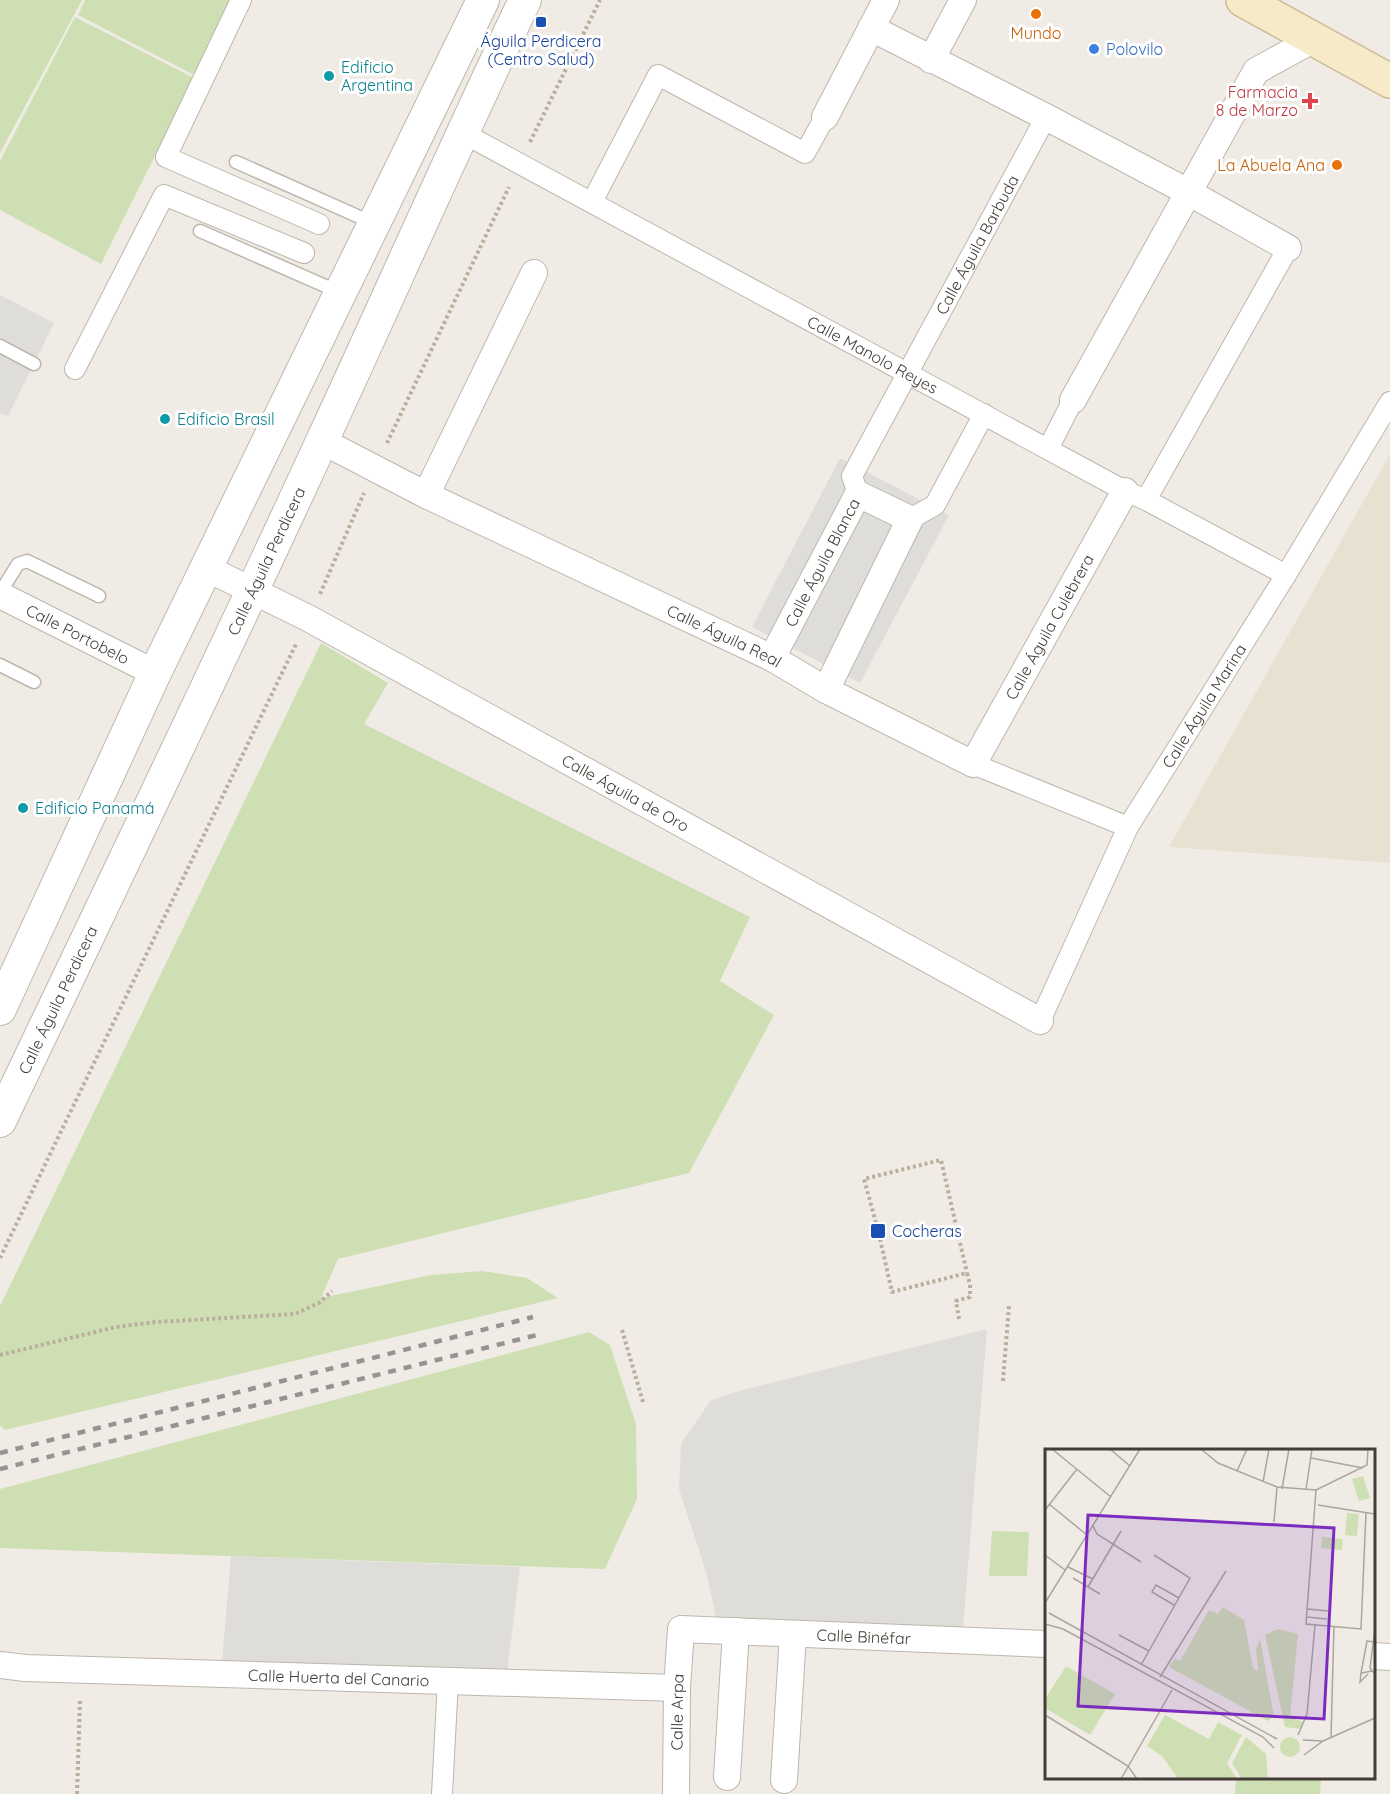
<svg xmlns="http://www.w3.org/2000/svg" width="1390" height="1794" viewBox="0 0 1390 1794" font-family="Quicksand,sans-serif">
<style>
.education{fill:#e8e0d1}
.green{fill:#cee0b3}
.parking{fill:#dfddda}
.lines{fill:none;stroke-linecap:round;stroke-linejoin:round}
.service-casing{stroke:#bdb6ac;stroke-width:15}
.pedestrian-casing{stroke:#bdb6ac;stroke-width:22}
.minor-casing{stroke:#bdb6ac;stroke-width:28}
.tertiary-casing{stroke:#bdb6ac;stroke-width:34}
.secondary-casing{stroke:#cbbc9a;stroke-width:36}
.path{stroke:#baae9c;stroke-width:4;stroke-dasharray:3 3;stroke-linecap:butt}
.service{stroke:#fff;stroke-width:12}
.pedestrian{stroke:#fff;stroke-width:20}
.minor{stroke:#fff;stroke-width:26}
.tertiary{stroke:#fff;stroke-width:32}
.secondary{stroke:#f7eac8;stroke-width:33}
.rail{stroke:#949494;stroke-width:4.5;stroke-dasharray:8 8;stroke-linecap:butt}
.food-dot{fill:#e8710a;stroke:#fff;stroke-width:2}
.transit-dot{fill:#1a4fb4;stroke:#fff;stroke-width:2}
.shop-dot{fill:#3f7fe0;stroke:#fff;stroke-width:2}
.culture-dot{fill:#0f9aa8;stroke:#fff;stroke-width:2}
.health-dot{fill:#e0444e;stroke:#fff;stroke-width:2}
.labels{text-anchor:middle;stroke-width:6;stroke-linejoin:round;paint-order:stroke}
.food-label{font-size:16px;fill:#c56008;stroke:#fff}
.transit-label{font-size:16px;fill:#164399;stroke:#fff}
.shop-label{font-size:16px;fill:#366cbe;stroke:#fff;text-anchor:start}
.culture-label{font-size:16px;fill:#0d838f;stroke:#fff;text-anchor:start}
.health-label{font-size:16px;fill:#be3a42;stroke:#fff;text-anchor:end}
.street-label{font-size:16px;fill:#423d36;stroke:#fff}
.inset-road{fill:none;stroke:#aaa69f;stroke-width:1.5}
.view{fill:#7b2cbf;fill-opacity:0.15;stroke:#7b2cbf;stroke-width:3}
.inset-edge{fill:none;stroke:#423d36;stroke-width:3}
</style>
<rect width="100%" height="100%" fill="#f0ece5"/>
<!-- education -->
<path class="education" d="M1390,454v409l-221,-16z"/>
<!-- green -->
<path class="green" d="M0,0h82l-82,153z
M85,0h149l-38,76 -118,-61z
M75,17l119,61 -93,186 -101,-54v-49z
M321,643l67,40 -24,41 386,193 -30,64 54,34 -85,158 -351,86 -17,39 110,-23 51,-4 45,7 31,20 -553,132 -5,-5v-119z
M589,1332l21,13 26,79 1,75 -32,70 -605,-21v-59z
M992,1531l37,1 -2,44h-38z
M1236,1778h85l-1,16h-85z"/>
<!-- parking -->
<path class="parking" d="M0,295l54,28 -46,93 -8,-3z
M840,458l109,57 -89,168 -108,-56z
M987,1329l-25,312 -243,-10 -12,-56 -28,-86 2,-45 30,-44 28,-9z
M231,1556l289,11 -14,115 -285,-8z"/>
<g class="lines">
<!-- service casing -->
<g class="service-casing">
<path id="service" d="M236,162l137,61
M200,231l139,61
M0,346l34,18
M0,593l18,-29 9,-3 72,35
M0,665l34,17"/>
</g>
<!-- pedestrian casing -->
<g class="pedestrian-casing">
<g id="pedestrian">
<path d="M241,0l-75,157 153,67"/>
<path id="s1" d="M461,132l664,359 21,9 140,75"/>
<path d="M592,202l66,-127 147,78 20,-36"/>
<path d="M75,369l89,-174 140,58"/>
<path d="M1048,449l25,-49"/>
<path id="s2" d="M858,494l-6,-18 194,-359"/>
<path d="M1146,500l142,-252"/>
<path d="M910,519l25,-14 49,-91"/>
<path d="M973,764l155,63"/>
<path id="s3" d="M1040,1021l88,-194 158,-252 104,-173"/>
<path d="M442,1794l6,-114"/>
</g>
</g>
<!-- minor casing -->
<g class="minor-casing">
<g id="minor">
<path d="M871,28l175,89 142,75 100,56"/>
<path d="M931,60l32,-60"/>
<path d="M825,117l61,-117"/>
<path d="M1073,400l183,-329 58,-32"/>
<path id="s4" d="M322,441l104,54 346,163 54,32 147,74 152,-273"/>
<path d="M426,495l108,-222"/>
<path id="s5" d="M206,568l102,50 732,403"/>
<path id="s6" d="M0,595l155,78"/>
<path id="s7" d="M772,658l86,-164 52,25 -84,171"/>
<path d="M1374,1656l16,1"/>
<path id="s8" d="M0,1665l25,3 652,20"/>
<path d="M727,1777l9,-146"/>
<path d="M784,1780l9,-146"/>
<path id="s9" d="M676,1794l1,-106 4,-59 365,15"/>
</g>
</g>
<!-- tertiary casing -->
<g class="tertiary-casing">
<g id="tertiary">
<path d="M0,1009l155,-336 328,-673"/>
<path id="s10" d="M0,1121c108,-227 217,-452 322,-680 68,-147 133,-295 203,-441"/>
</g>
</g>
<!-- secondary casing -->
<g class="secondary-casing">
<path id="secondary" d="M1243,0l147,81"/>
</g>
<!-- path -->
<path class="path" d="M530,142l70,-142
M387,443l122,-256
M320,594l44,-101
M876,1223l-12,-44 77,-19 26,113
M880,1239l12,53 75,-19 3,12v12l-14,4 3,18
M0,1258l296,-614
M622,1330l21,72
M0,1355l116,-28 40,-5 139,-8 24,-11 13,-12
M1003,1381l6,-75
M77,1794l3,-95"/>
<!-- service -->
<use href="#service" class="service"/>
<!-- pedestrian -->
<use href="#pedestrian" class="pedestrian"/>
<!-- minor -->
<use href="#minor" class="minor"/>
<!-- tertiary -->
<use href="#tertiary" class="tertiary"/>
<!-- secondary -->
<use href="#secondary" class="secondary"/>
<!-- rail -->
<path class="rail" d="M0,1453l533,-136
M0,1469l537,-134"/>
</g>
<!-- markers -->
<g class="food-dot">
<circle cx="1036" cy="14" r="6"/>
<circle cx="1337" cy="165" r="6"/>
</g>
<g class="transit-dot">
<rect x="535" y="16" width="12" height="12" rx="3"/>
<rect x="870" y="1223" width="16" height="16" rx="3"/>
</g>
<circle class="shop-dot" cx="1094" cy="49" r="6"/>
<g class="culture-dot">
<circle cx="329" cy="76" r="6"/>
<circle cx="165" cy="419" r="6"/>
<circle cx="23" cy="808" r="6"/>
</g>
<path class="health-dot" d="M1307 92h6v6h6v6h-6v6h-6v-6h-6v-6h6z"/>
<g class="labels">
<!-- food labels -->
<g class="food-label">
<text x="1036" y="39">Mundo</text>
<text x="1325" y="171" text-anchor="end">La Abuela Ana</text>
</g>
<!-- transit labels -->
<g class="transit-label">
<text x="541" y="47">Águila Perdicera<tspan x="541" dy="18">(Centro Salud)</tspan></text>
<text x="892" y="1237" text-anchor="start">Cocheras</text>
</g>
<!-- shop labels -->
<g class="shop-label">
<text x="1106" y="55">Polovilo</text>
</g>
<!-- culture labels -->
<g class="culture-label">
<text x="341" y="73">Edificio<tspan x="341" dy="18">Argentina</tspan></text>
<text x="177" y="425">Edificio Brasil</text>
<text x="35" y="814">Edificio Panamá</text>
</g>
<!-- health labels -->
<g class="health-label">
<text x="1298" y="98">Farmacia<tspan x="1298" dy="18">8 de Marzo</tspan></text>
</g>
<!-- street labels -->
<g class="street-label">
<text dy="6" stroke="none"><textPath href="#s2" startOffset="282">Calle Águila Barbuda</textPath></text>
<text dy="6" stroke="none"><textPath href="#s1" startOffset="468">Calle Manolo Reyes</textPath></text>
<text dy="6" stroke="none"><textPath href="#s10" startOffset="620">Calle Águila Perdicera</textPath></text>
<text dy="6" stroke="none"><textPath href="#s7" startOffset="108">Calle Águila Blanca</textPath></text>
<text dy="6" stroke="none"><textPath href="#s4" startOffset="884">Calle Águila Culebrera</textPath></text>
<text dy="6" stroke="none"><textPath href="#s6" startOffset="87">Calle Portobelo</textPath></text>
<text dy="6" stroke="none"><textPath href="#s4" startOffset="447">Calle Águila Real</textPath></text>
<text dy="6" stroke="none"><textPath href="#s3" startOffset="356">Calle Águila Marina</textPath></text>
<text dy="6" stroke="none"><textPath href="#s5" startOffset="476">Calle Águila de Oro</textPath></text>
<text dy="6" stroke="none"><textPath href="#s10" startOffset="134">Calle Águila Perdicera</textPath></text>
<text dy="6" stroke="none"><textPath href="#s9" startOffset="348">Calle Binéfar</textPath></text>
<text dy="6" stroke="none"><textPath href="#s8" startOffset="339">Calle Huerta del Canario</textPath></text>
<text dy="6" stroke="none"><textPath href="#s9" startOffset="82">Calle Arpa</textPath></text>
</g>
</g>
<!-- overview -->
<g transform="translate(1045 1449)">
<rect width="330" height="330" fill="#f0ece5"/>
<path d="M318,27l7,22 -11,3 -7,-22zM302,64l12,1 -2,22 -12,-1zM277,88l21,2 -1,11 -21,-2zM178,158l21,13 9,48 5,3 -2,-22 4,-10 14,77 -6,5 -99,-54 6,-9 5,3 29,-51 9,4zM233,180l20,5 -8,83 13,5 -2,7 -16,-2 -20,-92zM21,217l49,28 -25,41 -45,-27v-9zM120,266l44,24 9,-17 24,13 -15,28 10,16h-59l-16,-23 -15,-10zM235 298a10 10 0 1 1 20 0a10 10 0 1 1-20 0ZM201,288l20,17 2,25h-26l-10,-16z" fill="#cee0b3"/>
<path class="inset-road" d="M7,0l59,48M65,0l20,17M156,0l17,14 59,24 39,3 51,-25 1,-16M266,9l52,10M192,22l10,-22M218,33l6,-33M237,40l7,-40M261,40l6,-40M271,41l-10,134 55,5 5,-117M4,55l38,31M273,56l57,9M0,61l32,-41M229,73l3,-35M48,77l4,8 44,28M0,106l20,15M23,118l25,12M28,129l27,16M43,138l33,-56M0,154l95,-154M129,156l-22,-13 4,-7 23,13M263,160l20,2M4,164l228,126M262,168l20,2M0,175l18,5 200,108 11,11M330,180l-5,39 5,6M74,186l30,16M96,216l49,-87 -36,-23M327,222l-11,2 6,-32 8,1M316,224l-1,9 8,-8M115,228l66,-106M0,266l83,51 9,13M253,286l9,-21 8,-89M286,288l3,-111M258,291l20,1M259,306l19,-14 52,-23M76,330l51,-89"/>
<path class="view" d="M43,66l246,13 -10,191 -246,-13z"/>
<rect width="330" height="330" class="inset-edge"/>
</g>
</svg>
